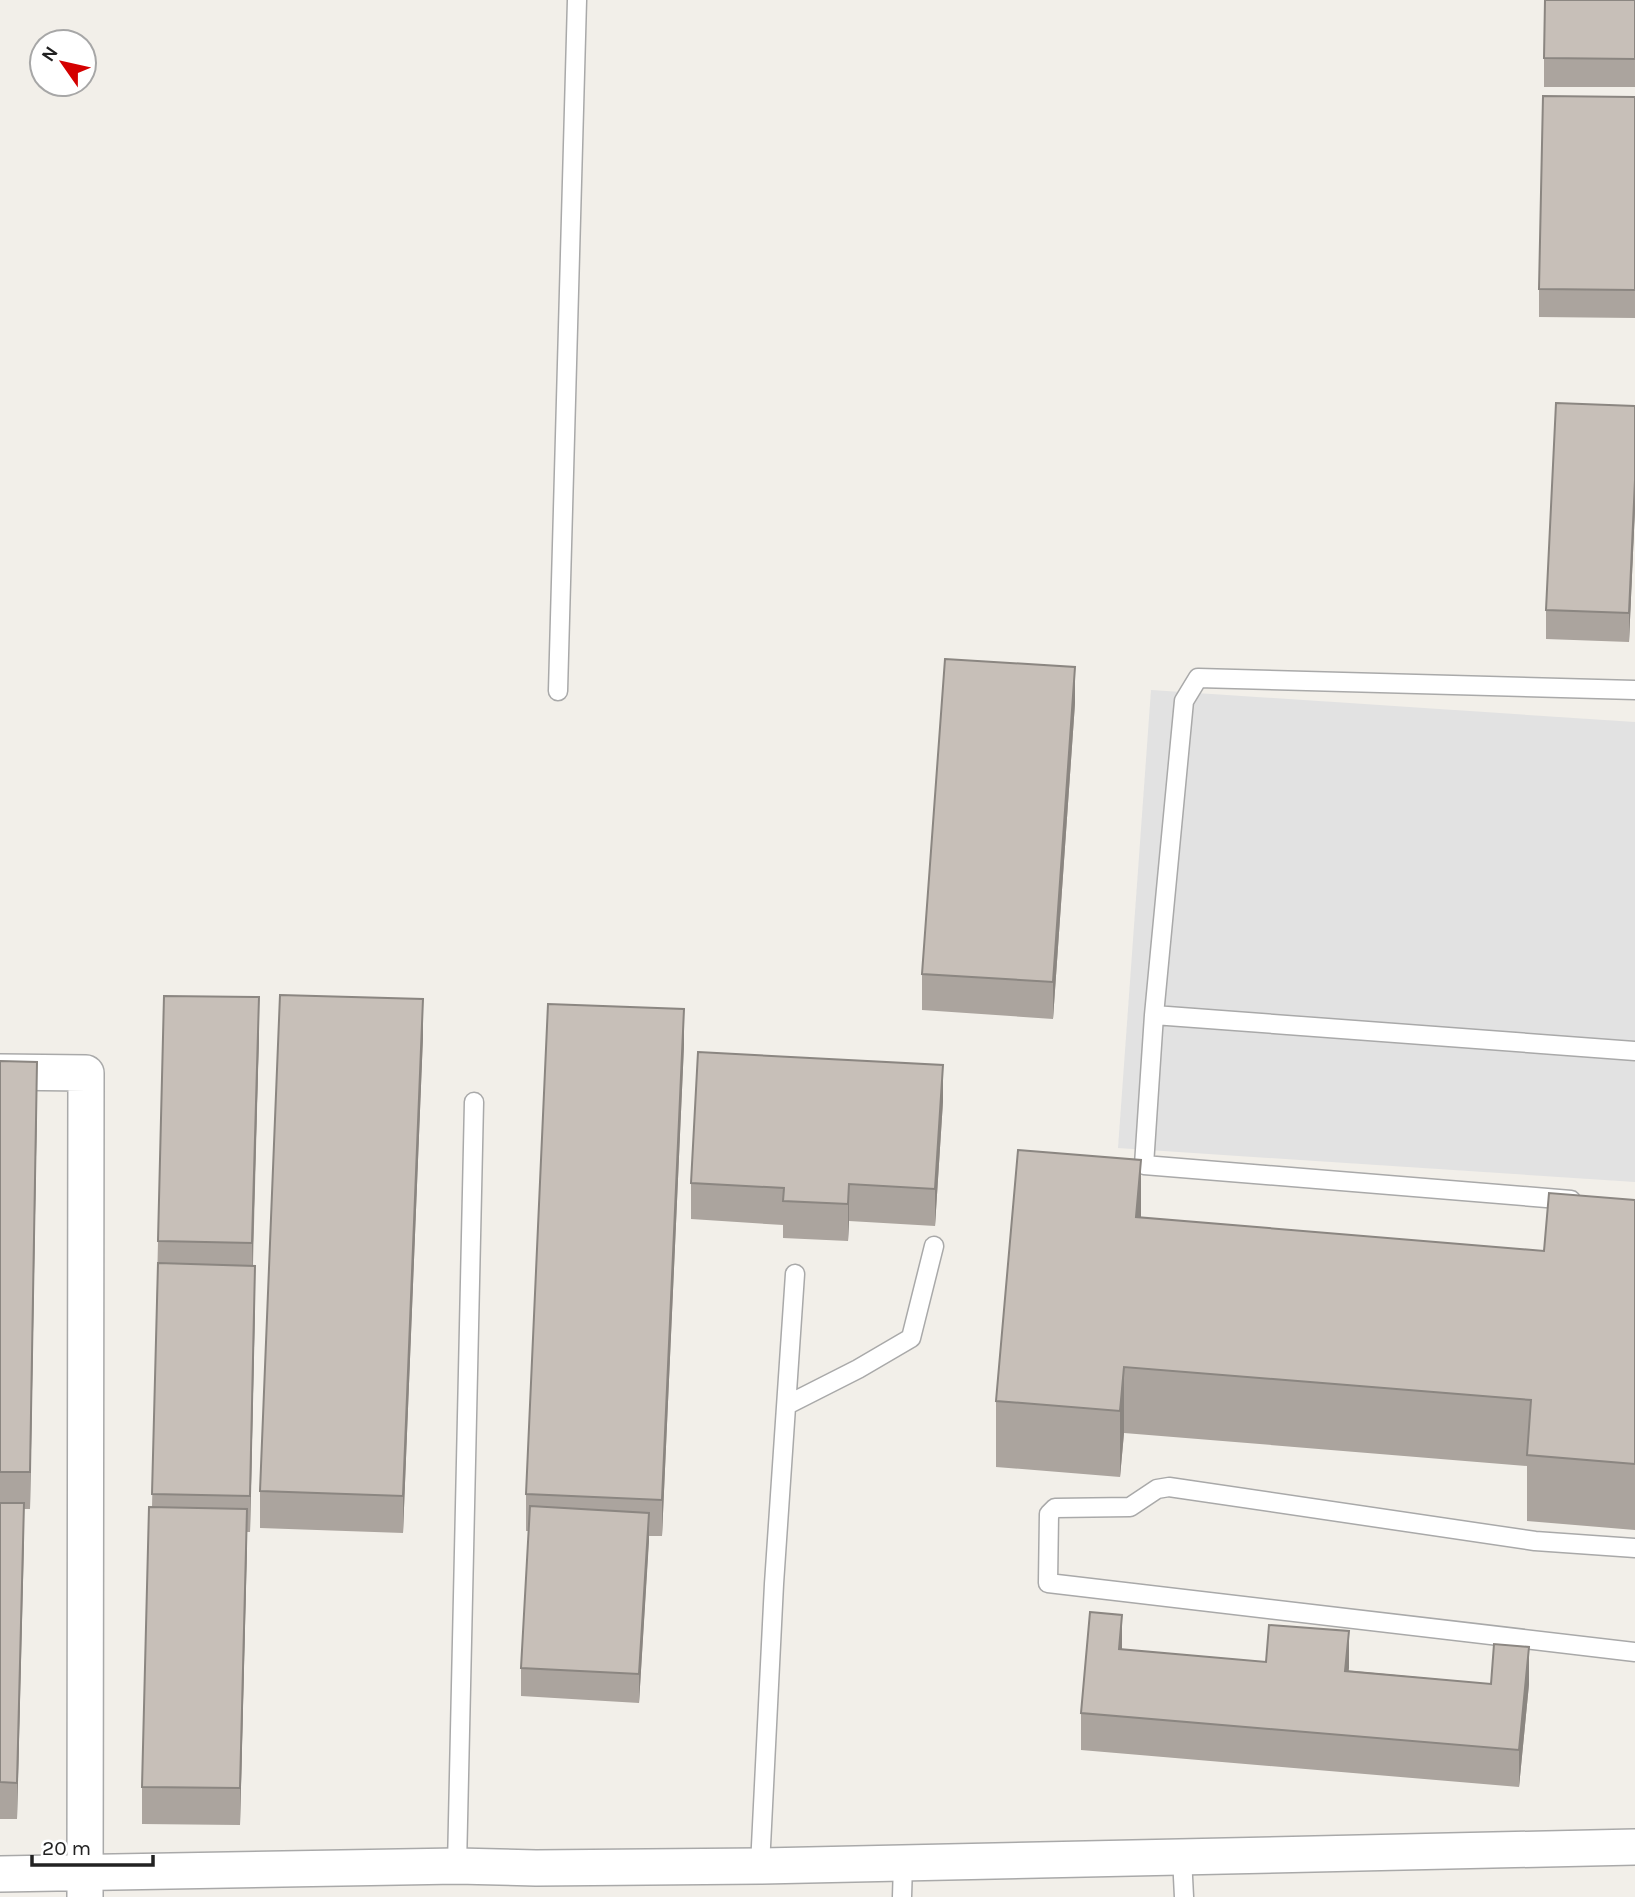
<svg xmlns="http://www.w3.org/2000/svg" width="1635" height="1897" viewBox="0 0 1635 1897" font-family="Karla,sans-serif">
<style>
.parking{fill:#e2e2e2}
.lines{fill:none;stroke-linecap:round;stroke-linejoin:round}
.lane-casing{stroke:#a9a9a9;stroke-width:21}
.street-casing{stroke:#a9a9a9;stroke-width:38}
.lane{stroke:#fff;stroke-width:18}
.street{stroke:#fff;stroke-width:35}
.wall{fill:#aba49e}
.shaded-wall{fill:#8b8681}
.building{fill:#c7bfb8;stroke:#8b8681;stroke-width:2}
</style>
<rect width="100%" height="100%" fill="#f2efe9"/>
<!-- parking -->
<path class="parking" d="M1151,690l484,32v460l-517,-34z"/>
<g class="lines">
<!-- lane casing -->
<g class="lane-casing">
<path id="lane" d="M558,691l19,-691
M1154,1015l481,36
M1571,1200l-427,-35 10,-150 30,-314 14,-23 437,12
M787,1405l71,-36 53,-31 23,-92
M1635,1548l-100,-7 -366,-54 -12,2 -27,18 -75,1 -6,6 -1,69 587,69
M1182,1857l2,40
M457,1866l17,-764
M760,1866l14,-282 21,-310
M902,1897l1,-34"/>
</g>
<!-- street casing -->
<g class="street-casing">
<path id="street" d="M0,1072l86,1 -1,824
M0,1874l457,-8 79,2 224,-2 875,-19"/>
</g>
<!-- lane -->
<use href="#lane" class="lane"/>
<!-- street -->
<use href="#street" class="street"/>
</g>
<!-- wall -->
<path class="wall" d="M1635,0v87h-91v-29z
M1635,97v221l-96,-1v-28z
M1635,406v102l-6,134 -83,-3v-29z
M1075,703l-22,316 -131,-9v-36z
M259,1034l-6,231 2,37 -5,230h-3l-7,293 -98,-1v-37l10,-280 6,-266z
M423,1036l-20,497 -143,-5v-37z
M684,1045l-22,491h-13l-10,167 -118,-7v-28l8,-137h-3v-37z
M0,1061l37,37 -7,411h-6l-7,310h-17z
M943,1101l-8,125 -86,-5 -1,20 -65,-3v-13l-92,-6v-36z
M1635,1200v330l-108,-9v-55l-403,-33 -4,44 -124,-10v-66l145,-183 403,33z
M1122,1649l369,35h38l-10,103 -438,-37v-37z"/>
<!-- shaded-wall -->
<path class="shaded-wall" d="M1635,480v28l-6,134v-29z
M1075,667v36l-22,316v-37z
M259,997v37l-7,246v-37z
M423,999v37l-20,497v-37z
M684,1009v36l-22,491v-36z
M37,1062v36l-7,411v-37z
M943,1065v36l-8,125v-37z
M1141,1160v66l-5,-9z
M849,1184v37l-1,20v-37z
M255,1266v36l-5,230v-36z
M1124,1367v66l-4,44v-66z
M24,1503v37l-7,279v-36z
M247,1509v37l-7,279v-37z
M649,1513v28l-10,162v-29z
M1122,1615v37l-3,-3z
M1349,1631v37l-4,40v-37z
M1529,1647v37l-10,103v-37z"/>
<!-- building -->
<path class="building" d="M1545,0h90v59l-91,-1z
M1543,96l92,1v193l-96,-1z
M1556,403l79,3v74l-6,133 -83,-3z
M945,659l130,8 -22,315 -131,-8z
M280,995l143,4 -20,497 -143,-5z
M164,996l95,1 -7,246 -94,-2z
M548,1004l136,5 -22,491 -136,-6z
M698,1052l245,13 -8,124 -86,-5 -1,20 -65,-3 1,-13 -93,-5z
M0,1061l37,1 -7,410h-30z
M1018,1150l123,10 -5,57 408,34 5,-58 86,7v264l-108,-9 4,-55 -407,-33 -4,44 -124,-10z
M158,1263l97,3 -5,230 -98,-2z
M0,1503h24l-7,280 -17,-1z
M530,1506l119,7 -10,161 -118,-6z
M149,1507l98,2 -7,279 -98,-1z
M1090,1612l32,3 -3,34 147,13 3,-37 80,6 -4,40 146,13 3,-40 35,3 -10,103 -438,-37z"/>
<!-- north arrow -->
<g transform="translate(63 63) rotate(304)"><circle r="33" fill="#ffffff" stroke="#a7a7a7" stroke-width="2"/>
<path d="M0-5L12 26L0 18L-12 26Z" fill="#d40000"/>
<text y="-10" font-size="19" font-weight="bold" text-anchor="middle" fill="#222222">N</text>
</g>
<!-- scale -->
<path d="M32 1855v10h121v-10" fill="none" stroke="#222222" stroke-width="3.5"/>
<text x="42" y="1855" font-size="21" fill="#222222" stroke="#ffffff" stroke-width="5" paint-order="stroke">20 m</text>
</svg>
